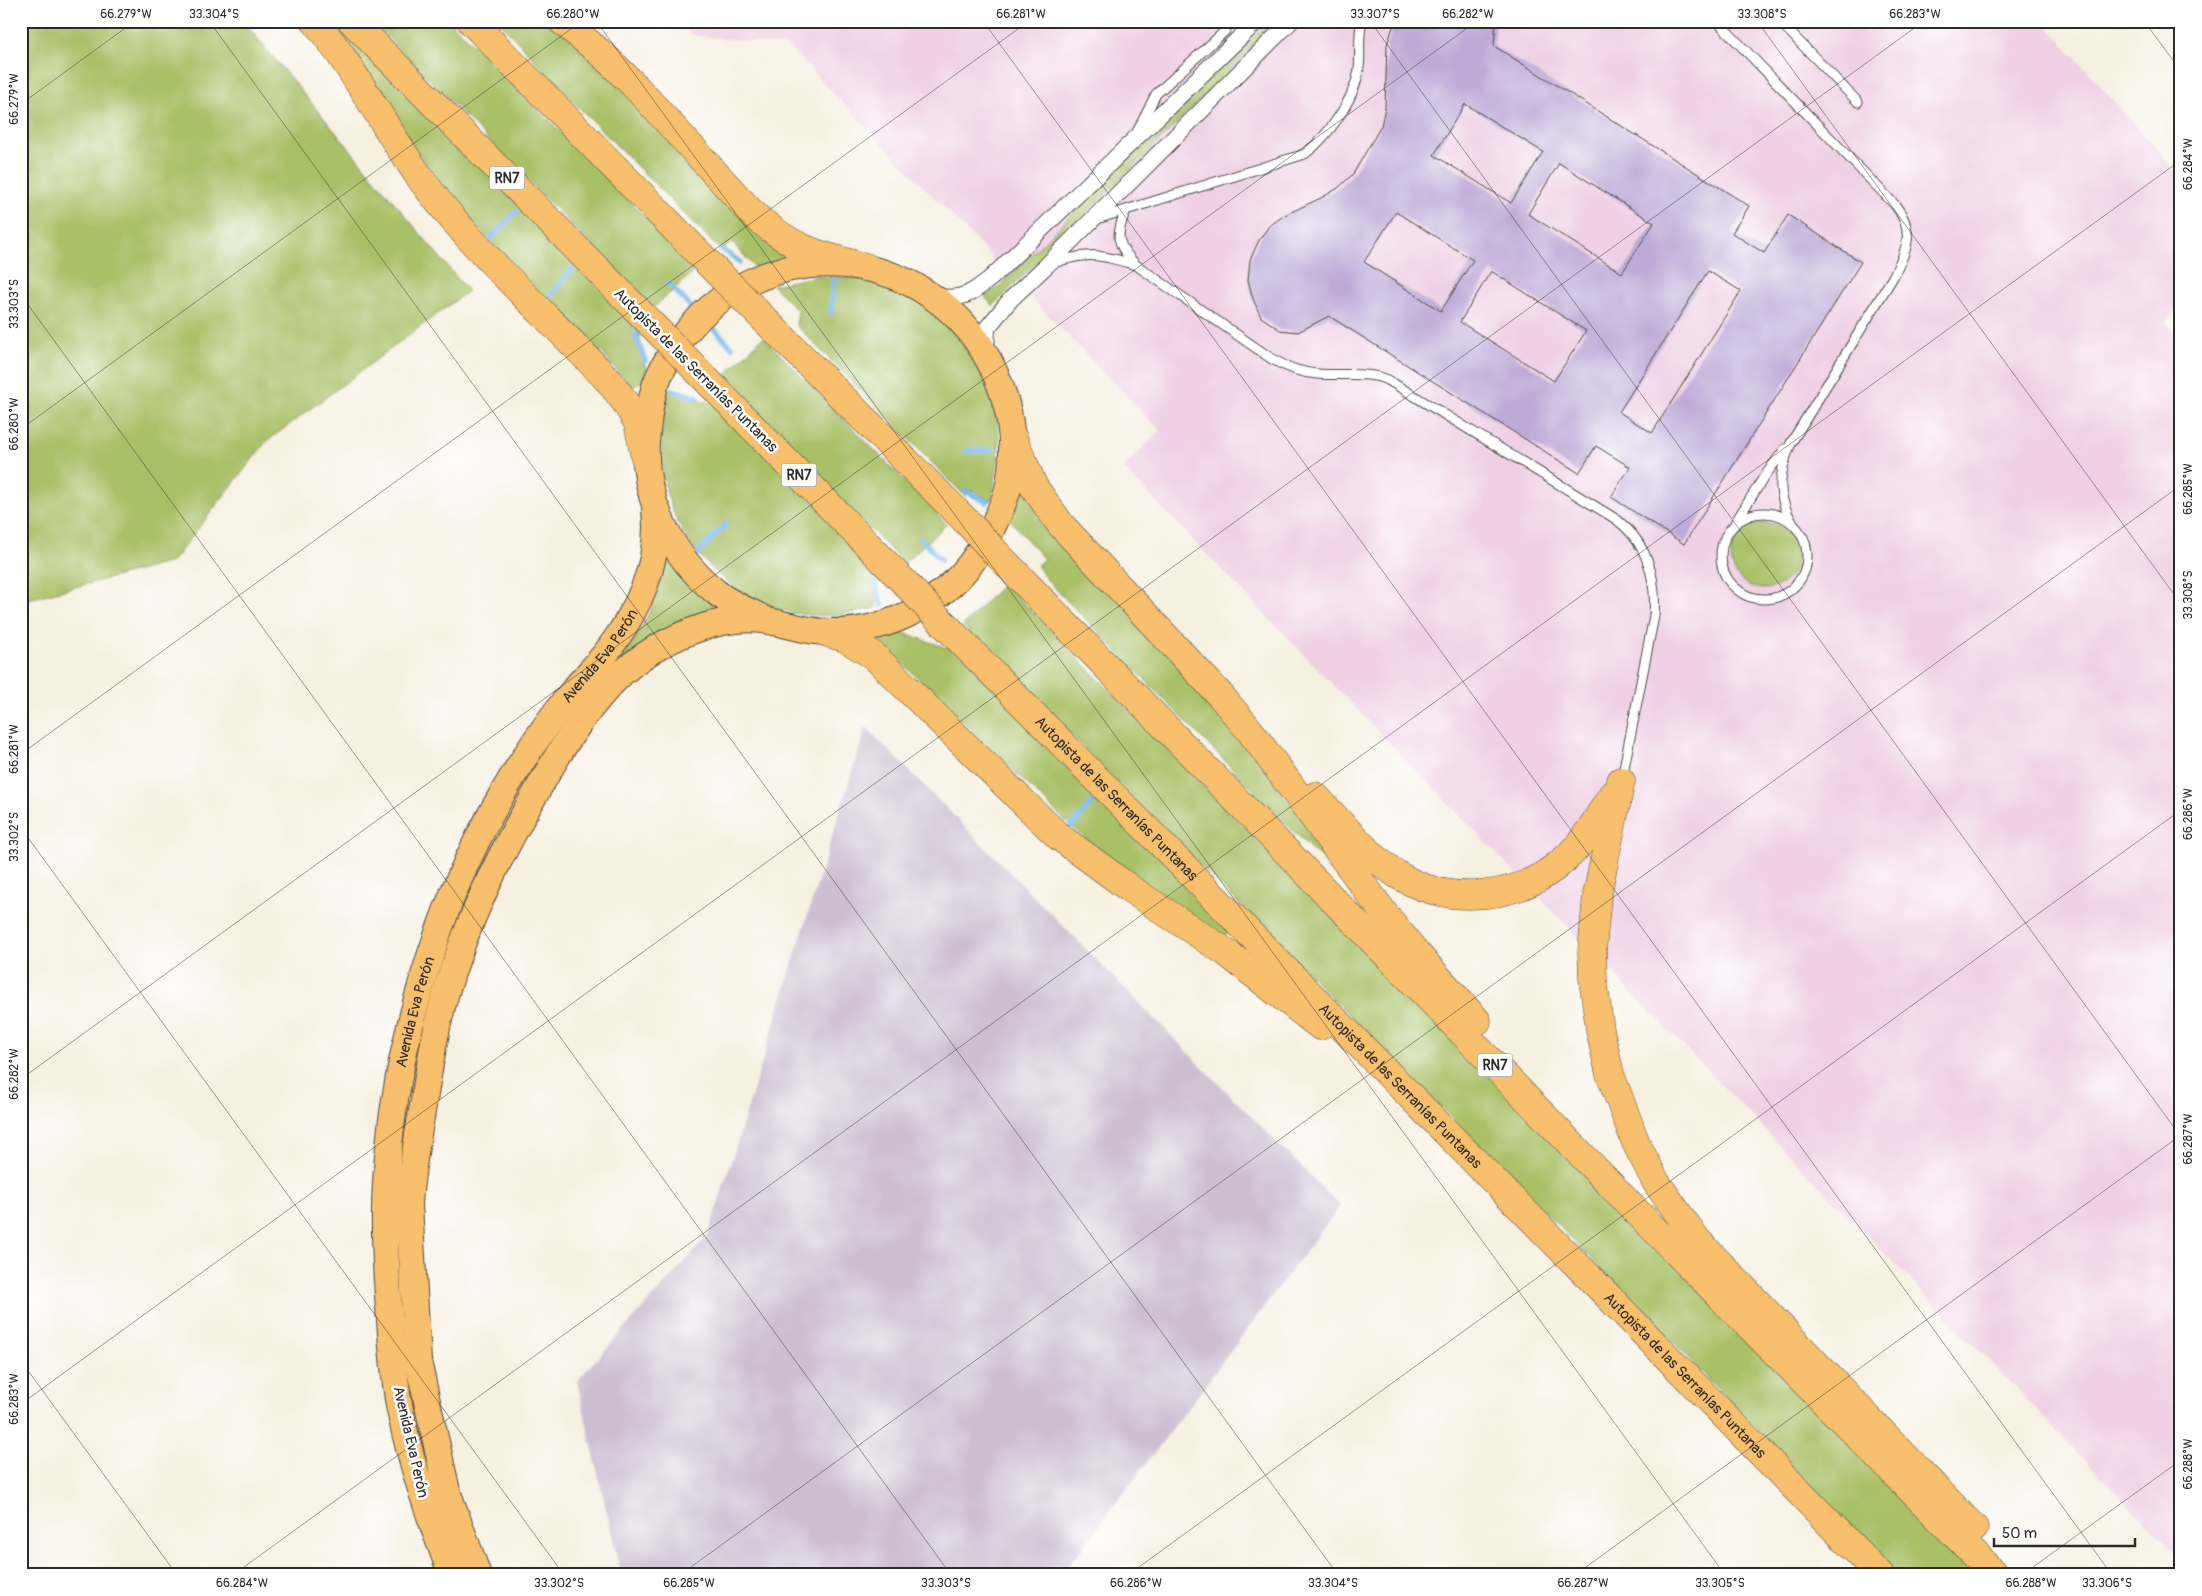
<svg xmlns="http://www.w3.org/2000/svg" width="2202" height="1596" viewBox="0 0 2202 1596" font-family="Pangolin,sans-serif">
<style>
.built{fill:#efd0e5}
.industrial{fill:#cdbed2}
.green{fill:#a8c066;stroke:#6a7648}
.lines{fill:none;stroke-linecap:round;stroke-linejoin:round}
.stream{stroke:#7ab9ee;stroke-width:5.5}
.building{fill:#beaad7;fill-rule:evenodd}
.lane-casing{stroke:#494946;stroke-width:11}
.street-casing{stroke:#494946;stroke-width:18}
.primary-casing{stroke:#494946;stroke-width:28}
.highway-casing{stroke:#494946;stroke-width:29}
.lane{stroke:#fff;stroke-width:9}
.street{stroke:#fff;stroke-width:16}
.primary{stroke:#f8bf6c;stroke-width:26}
.highway{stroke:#f8bf6c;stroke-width:28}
.highway-bridge-casing{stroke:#494946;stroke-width:29;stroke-linecap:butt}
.highway-bridge{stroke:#f8bf6c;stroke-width:28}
.ticks{fill:none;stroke:#2b2b2b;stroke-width:1;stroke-opacity:0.45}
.labels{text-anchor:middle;stroke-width:5;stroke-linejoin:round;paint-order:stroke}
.shield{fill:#fff;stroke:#6b6b6b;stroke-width:1}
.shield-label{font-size:14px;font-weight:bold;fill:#2b2b2b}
.street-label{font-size:15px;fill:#2b2b2b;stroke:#fff}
.neatline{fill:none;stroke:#2b2b2b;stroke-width:2}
.ticks-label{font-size:12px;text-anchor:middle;fill:#2b2b2b}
</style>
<rect width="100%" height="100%" fill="#fff"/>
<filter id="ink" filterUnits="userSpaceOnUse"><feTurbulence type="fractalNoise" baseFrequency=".02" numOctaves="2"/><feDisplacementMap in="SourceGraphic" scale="10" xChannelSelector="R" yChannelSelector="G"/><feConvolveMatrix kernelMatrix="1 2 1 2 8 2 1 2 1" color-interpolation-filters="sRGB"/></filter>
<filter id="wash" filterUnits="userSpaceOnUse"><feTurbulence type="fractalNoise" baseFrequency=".0096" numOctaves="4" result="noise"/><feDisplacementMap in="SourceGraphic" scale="20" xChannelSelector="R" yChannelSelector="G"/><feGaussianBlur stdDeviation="1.12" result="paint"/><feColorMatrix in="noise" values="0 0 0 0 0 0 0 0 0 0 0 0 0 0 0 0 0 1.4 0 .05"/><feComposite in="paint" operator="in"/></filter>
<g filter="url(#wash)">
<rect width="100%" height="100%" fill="#f6f0e1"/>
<!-- built -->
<path class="built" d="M678,21h1365l138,156v128l-15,18 15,15v1221l-1058,-1091 37,-37 -372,-385 -96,-11z"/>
<!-- industrial -->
<path class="industrial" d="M866,727l474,479 -278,369h-441l-44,-194 131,-145z"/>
<!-- green -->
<path class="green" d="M21,21h222l225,270 -202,151 -94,120 -151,39z
M328,21h10l226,229 79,72 -4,11 6,33 3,4 -7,12 -10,6 -29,-35 -76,-71 -91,-104z
M372,21h78l247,248 -44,39z
M499,21h53l258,234 -53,15 -25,-28 -11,9 -165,-167z
M1263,27l5,5 -275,274 -8,-9 13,-10z
M819,276c21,1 43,2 64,8 65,21 113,89 116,156 0,21 -4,41 -8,61l-18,-11 -8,6 -169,-171 2,-14 -26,-26z
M763,337l184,187 -43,39 -182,-185z
M669,391l42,12 175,168 -8,6 -2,31c-24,6 -50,9 -75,6 -62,-7 -122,-65 -135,-125 -8,-33 -4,-66 3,-98z
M1016,469l184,212 136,185 -23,-15 -266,-271 -10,-15 7,-6 -39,-45z
M1731 556a33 33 0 1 1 66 0a33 33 0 1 1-66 0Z
M669,545c22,27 47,52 76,71 -106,13 -156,81 -206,167 -23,39 -48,80 -65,122 -29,69 -47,140 -58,213 -5,30 -10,59 -11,88 -1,26 2,52 3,78 1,25 0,52 4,77 11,73 32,145 58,214h-8l-17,-47 -17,-60 -15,-62 -7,-47 -8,-143 9,-86 16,-95 24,-80 33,-82 44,-83 24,-39 47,-63 28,-32 14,-21 14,-26 11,-34 4,-29z
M1004,583l976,992h-86l-230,-243 -701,-706z
M896,630l51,18 13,-5 273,289 -13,4 -96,-64 -61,-53 -146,-142 -29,-25 -12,-6z"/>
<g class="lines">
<!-- stream -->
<path class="stream" d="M490,239l27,-28
M722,249l18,13
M669,284l21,22
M546,300l27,-32
M831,313l3,-34
M714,329l18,18
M635,333l10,28
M671,390l26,7
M966,451l26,-1
M966,491l21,11
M921,539l20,21
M697,554l29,-30
M873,577l9,28
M1070,828l24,-27"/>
</g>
<g id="blocks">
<!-- building -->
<path class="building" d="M1397,21h99l-2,25 255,160 -17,27 32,20 24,-38 73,47 -177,282 -73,-47 19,-30 -34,-21 -17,27 -250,-157 -31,16 -18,-2 -19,-13 -8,-18 -5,-19 2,-20 9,-20 10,-14 16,-11 38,-18 15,-9 15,-14 28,-48 4,-18 2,-63 6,-18zM1465,104l78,48 -32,51 -77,-48zM1559,163l95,60 -32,50 -94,-59zM1396,212l77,48 -32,51 -77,-49zM1491,271l95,60 -32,50 -94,-59zM1708,271l33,20 -89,142 -33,-21z"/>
</g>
</g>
<g filter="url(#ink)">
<use href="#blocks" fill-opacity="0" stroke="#494946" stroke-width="1"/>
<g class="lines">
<!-- lane casing -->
<g class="lane-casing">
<path id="lane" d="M1717,21l178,184c21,26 12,45 -2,72l-102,166c-13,32 -15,51 2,81
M1779,21l79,81
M1137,132l19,-38 69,-63 5,-10
M1126,210c-11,26 -10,34 10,55l136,94c14,8 29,14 45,15 23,2 50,-3 71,6l223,136c35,22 46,60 43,100l-32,162
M1097,219l208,-65c23,-18 46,-50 53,-79 4,-17 -1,-36 4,-54
M1054,263c34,-12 48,-8 82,2
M1721 556a43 43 0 1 1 86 0a43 43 0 1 1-86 0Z
M1735,523l29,-46 21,-28"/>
</g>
<!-- street casing -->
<g class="street-casing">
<path id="street" d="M937,297c26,3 34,-3 54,-19l266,-257
M986,352l1,-24 24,-29 36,-34 244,-244"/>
</g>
<!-- primary casing -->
<g class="primary-casing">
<g id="primary">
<path id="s1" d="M452,1575c-22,-55 -42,-112 -53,-170 -5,-28 -7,-57 -9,-85 -4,-45 -7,-92 -4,-137 7,-129 50,-276 115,-387 21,-36 44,-72 71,-104 12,-15 26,-28 37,-43 29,-39 52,-88 46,-138"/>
<path d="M478,1575l-31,-84 -29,-130 -9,-157c2,-35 9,-69 15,-104 6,-37 12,-75 23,-111 20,-67 51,-131 86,-191 23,-41 48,-83 81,-117 24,-25 56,-43 89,-54 20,-6 44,-10 65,-6 19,3 37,10 56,11 32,1 65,-7 92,-22 37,-22 57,-43 76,-82 7,-15 14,-28 17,-44 7,-38 2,-76 -14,-111 -59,-132 -237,-147 -318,-28 -9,13 -17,26 -22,41 -6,19 -7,37 -9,56 -4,56 27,116 70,150 14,12 34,19 50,28"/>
</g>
</g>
<!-- highway casing -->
<g class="highway-casing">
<g id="highway">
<path d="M315,21c43,52 72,113 112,166 54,71 122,130 182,194l17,22 12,20 7,35"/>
<path d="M352,21l309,313"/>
<path d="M471,21l250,255"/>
<path d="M562,21l40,33 31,30 117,127c38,36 65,44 116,56"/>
<path d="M751,306l217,217"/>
<path d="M691,364l216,221"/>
<path d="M1013,438l21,49 27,38 159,170 31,37 132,180 34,42 60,67"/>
<path d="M997,554l640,658 358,363"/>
<path id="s2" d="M935,615l664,672 281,288"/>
<path d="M825,632l20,6 29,18 183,179 72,53 98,65 93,73"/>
<path d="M1621,781l-24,114 -5,56 1,28 7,51 10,44 26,69 20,39 41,58 277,288"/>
<path d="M1315,796c25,26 53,60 83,79 52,32 122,25 167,-16 20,-18 33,-41 47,-64"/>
</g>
</g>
<!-- lane -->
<use href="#lane" class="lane"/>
<!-- street -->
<use href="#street" class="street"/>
<!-- primary -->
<use href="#primary" class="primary"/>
<!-- highway -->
<use href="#highway" class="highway"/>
<!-- highway-bridge casing -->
<g class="highway-bridge-casing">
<path id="highway-bridge" d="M721,276l30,30
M661,334l30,30
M968,523l29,31
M907,585l28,30"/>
</g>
<!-- highway-bridge -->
<use href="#highway-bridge" class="highway-bridge"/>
</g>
</g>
<!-- ticks -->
<path class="ticks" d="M209,21l1129,1554M596,21l1129,1554M983,21l1129,1554M1370,21l811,1116M1757,21l424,583M2144,21l37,50M21,104l114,-83M21,295l930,1280M21,429l561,-408M21,754l1008,-733M21,828l543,747M21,1079l1456,-1058M21,1361l156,214M21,1404l1903,-1383M233,1575l1948,-1415M680,1575l1501,-1090M1128,1575l1053,-765M1575,1575l606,-440M2022,1575l159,-115"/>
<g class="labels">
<!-- shield labels -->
<g class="shield">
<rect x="489.5" y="166.5" width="35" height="23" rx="4"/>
<rect x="781.5" y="463.5" width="35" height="23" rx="4"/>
<rect x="1477.5" y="1053.5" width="35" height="23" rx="4"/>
</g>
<g class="shield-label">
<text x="507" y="183">RN7</text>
<text x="799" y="480">RN7</text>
<text x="1495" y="1070">RN7</text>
</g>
<!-- street labels -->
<g class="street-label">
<text transform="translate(696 370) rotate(45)" y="5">Autopista de las Serranías Puntanas</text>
<text dy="5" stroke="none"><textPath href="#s1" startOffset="980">Avenida Eva Perón</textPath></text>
<text dy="5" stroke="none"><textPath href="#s2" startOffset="258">Autopista de las Serranías Puntanas</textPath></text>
<text dy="5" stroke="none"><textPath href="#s1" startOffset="575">Avenida Eva Perón</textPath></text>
<text dy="5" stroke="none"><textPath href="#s2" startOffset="662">Autopista de las Serranías Puntanas</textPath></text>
<text dy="5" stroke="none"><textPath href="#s2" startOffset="1068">Autopista de las Serranías Puntanas</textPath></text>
<text transform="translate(411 1442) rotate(77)" y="5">Avenida Eva Perón</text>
</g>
</g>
<!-- margin -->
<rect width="2202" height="1596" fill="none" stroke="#fff" stroke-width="55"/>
<!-- scale -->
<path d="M1994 1538v8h141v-8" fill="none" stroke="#2b2b2b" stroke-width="2.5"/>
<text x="2002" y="1538" font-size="15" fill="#2b2b2b" stroke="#ffffff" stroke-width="4" paint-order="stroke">50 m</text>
<rect x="28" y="28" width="2146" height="1540" class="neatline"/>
<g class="ticks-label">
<text x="126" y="18">66.279°W</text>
<text x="214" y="18">33.304°S</text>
<text x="573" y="18">66.280°W</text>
<text x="1021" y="18">66.281°W</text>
<text x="1375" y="18">33.307°S</text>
<text x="1468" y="18">66.282°W</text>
<text x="1762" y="18">33.308°S</text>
<text x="1915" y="18">66.283°W</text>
<text transform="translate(14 99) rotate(-90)" y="4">66.279°W</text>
<text transform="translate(2188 164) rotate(-90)" y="4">66.284°W</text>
<text transform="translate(14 304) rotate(-90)" y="4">33.303°S</text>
<text transform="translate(14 424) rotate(-90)" y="4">66.280°W</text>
<text transform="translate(2188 489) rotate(-90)" y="4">66.285°W</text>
<text transform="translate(2188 595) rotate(-90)" y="4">33.308°S</text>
<text transform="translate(14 749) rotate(-90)" y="4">66.281°W</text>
<text transform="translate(2188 814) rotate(-90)" y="4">66.286°W</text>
<text transform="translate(14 837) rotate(-90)" y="4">33.302°S</text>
<text transform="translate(14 1074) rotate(-90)" y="4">66.282°W</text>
<text transform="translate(2188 1139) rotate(-90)" y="4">66.287°W</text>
<text transform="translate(14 1399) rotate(-90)" y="4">66.283°W</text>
<text transform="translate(2188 1464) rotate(-90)" y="4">66.288°W</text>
<text x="242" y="1587">66.284°W</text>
<text x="559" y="1587">33.302°S</text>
<text x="689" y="1587">66.285°W</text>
<text x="946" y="1587">33.303°S</text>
<text x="1136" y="1587">66.286°W</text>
<text x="1333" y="1587">33.304°S</text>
<text x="1583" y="1587">66.287°W</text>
<text x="1720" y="1587">33.305°S</text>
<text x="2031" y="1587">66.288°W</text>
<text x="2107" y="1587">33.306°S</text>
</g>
</svg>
